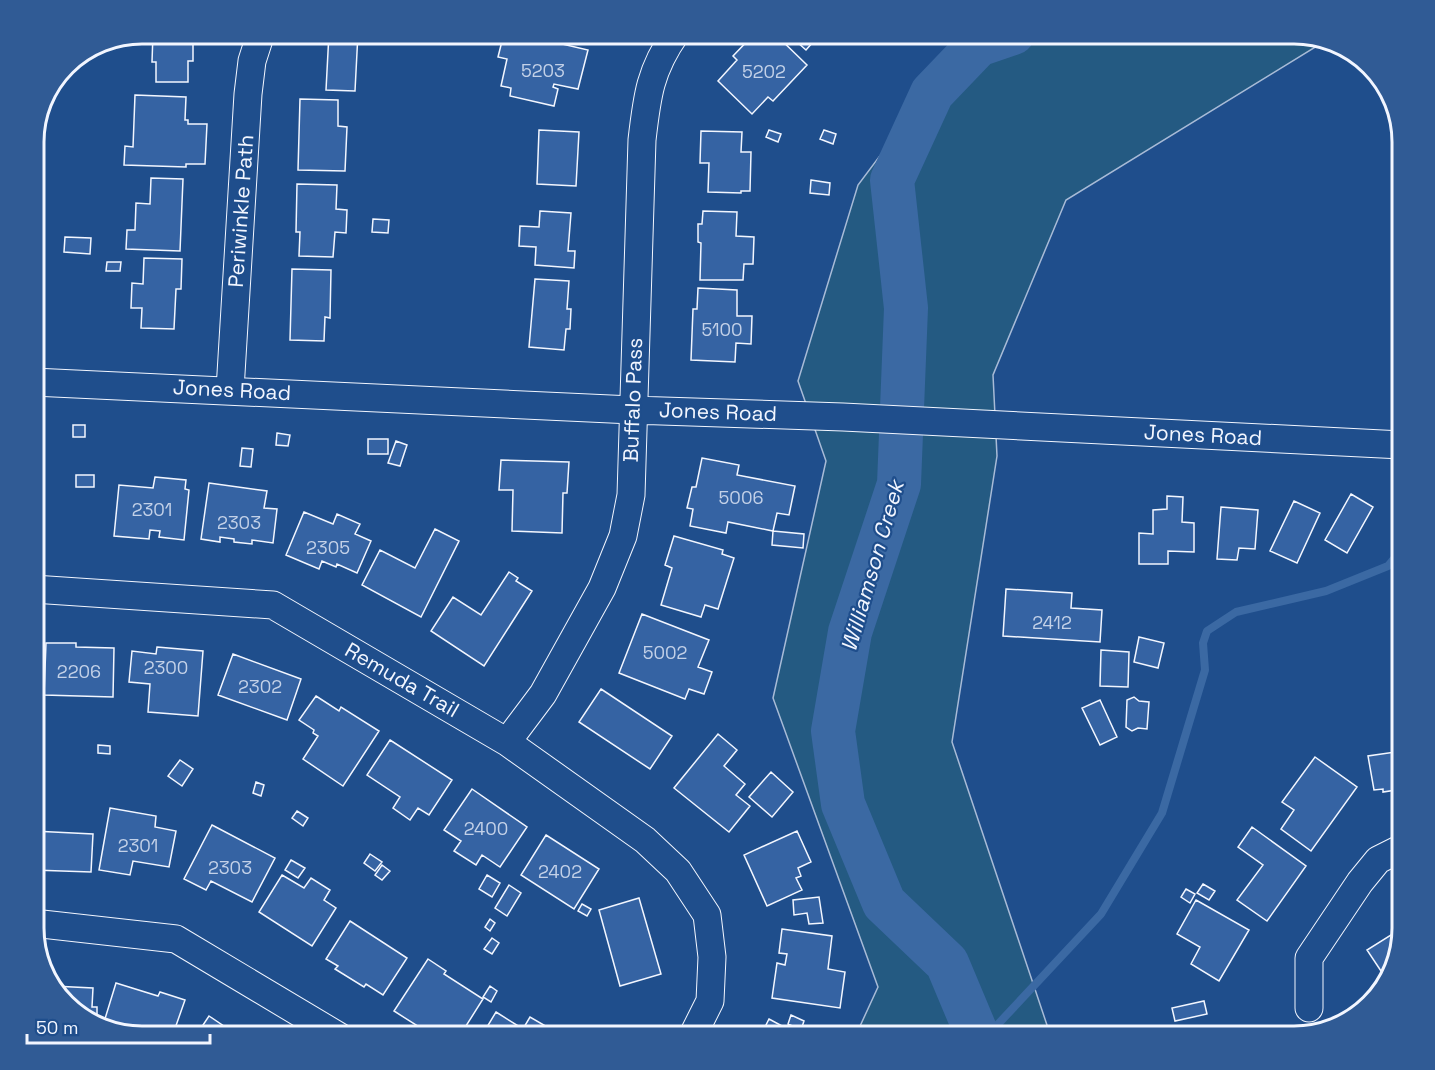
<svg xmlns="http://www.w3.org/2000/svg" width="1435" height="1070" viewBox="0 0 1435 1070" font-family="'Space Grotesk',sans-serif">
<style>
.green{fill:#245a82;stroke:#a8bbd7;stroke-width:1.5}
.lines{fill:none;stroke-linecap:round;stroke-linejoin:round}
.stream{stroke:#3b69a3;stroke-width:8}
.river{stroke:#3b69a3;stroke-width:44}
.building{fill:#3563a3;stroke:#f2f6ff;stroke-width:1.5}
.minor-casing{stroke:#f2f6ff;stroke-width:29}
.minor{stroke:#1f4e8c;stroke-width:27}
.labels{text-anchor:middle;stroke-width:4.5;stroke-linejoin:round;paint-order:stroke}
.number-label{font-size:18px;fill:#c3d1e8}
.street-label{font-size:21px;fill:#f2f6ff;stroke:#1f4e8c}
.water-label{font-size:22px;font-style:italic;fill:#f2f6ff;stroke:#1f4e8c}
.rim{fill:none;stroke:#f2f6ff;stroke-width:3}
</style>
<rect width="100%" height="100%" fill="#1f4e8c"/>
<!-- green -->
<path class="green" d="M972,33h322l28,10 -256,157 -73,175 4,81 -45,286 99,295h-196l23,-50 -105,-289 53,-237 -28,-80 60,-196z"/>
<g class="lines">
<!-- stream -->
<path class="stream" d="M986,1037l115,-123 61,-101 43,-143 -2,-27 4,-12 29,-19 90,-21 62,-25 14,-17"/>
<!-- river -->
<path class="river" d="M978,1037l-31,-74 -63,-60 -41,-99 -10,-73 17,-99 49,-148 7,-176 -14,-128 40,-87 46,-48 35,-12"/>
</g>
<!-- building -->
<path class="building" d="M153,33h36v8h4v20h-5v21h-32v-20h-4z
M329,33h29l-3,58 -29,-1z
M504,33h11l73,17 -10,39 -24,-5 -1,3 5,2 -4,17 -44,-10 1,-8 -10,-2 6,-27 -9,-2z
M755,33h19l33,32 -34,36 -5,-4 -16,17 -34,-33 19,-21 -4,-4z
M787,33h34l-15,17z
M135,95l51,2 -1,23h3v4h19l-2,40h-19v3l-62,-2 1,-19 8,1z
M300,99l38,1v26l9,1 -2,44 -47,-1z
M539,130l40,2 -3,54 -39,-2z
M769,130l12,4 -3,8 -12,-5z
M824,130l12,4 -3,10 -13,-5z
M701,131l41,1 -1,20h10l-1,39h-9v2l-33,-1 1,-29h-9z
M151,178l32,1 -3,72 -54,-2 1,-19h8l1,-27 14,1z
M811,180l19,3 -1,12 -19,-2z
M297,184l40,1 -1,24 11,1 -1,23 -11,-1 -2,25 -34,-1 1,-24h-4z
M540,211l31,2 -3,38h7l-1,17 -39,-3 1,-18 -17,-1 1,-20 19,1z
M703,211l34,1 -1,24 18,1 -1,27h-9l-1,16h-43l1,-37 -3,-1v-18h4z
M373,219l16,1 -1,13 -16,-1z
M65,237l26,1 -1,16 -26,-2z
M144,258l38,1 -1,30h-5l-2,40 -33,-1 1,-20h-11l1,-25 11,1z
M107,262h14l-1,9h-14z
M292,269l39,1 -1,48 -5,-1 -1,24 -34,-1z
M535,279l34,2 -2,28h4l-1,20h-4l-2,21 -35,-3z
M698,288l39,2v26h15l-1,28 -15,-1 -1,19 -44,-2 2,-51h4z
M73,425h12v12h-12z
M277,433l13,2 -2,11 -12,-1z
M368,439h20v15h-20z
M396,441l11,4 -7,21 -12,-3z
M242,448l11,1 -2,18 -11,-1z
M702,458l37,7 -2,10 58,11 -6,29 -12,-2 -4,18 -45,-9 -2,11 -36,-7 3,-17 -6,-1 5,-21h4z
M501,460l68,2 -2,31h-4l-1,40 -50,-2 1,-41h-14z
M76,475h18v12h-18z
M155,477l31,3 -1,9 4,1 -5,50 -25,-3 1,-6 -10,-1 -1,9 -35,-3 5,-51 34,3z
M209,483l58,8 -3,17 13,1 -4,34 -21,-3v4l-18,-2v-3l-14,-2v5l-19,-3z
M1351,494l22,13 -26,46 -22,-13z
M1167,496l16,1 -1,25 12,1v29l-26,-1v13h-29v-31l14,1v-24l14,-1z
M1294,501l26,12 -23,50 -27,-12z
M1221,507l37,3 -3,39 -16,-1 -2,12 -20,-1z
M304,512l29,12 4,-10 23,10 -5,10 16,7 -14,32 -20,-9 -1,3 -14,-6 -3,8 -33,-14z
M435,529l24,12 -38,76 -59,-32 18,-35 35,18z
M773,531l31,3 -1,14 -31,-3z
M674,536l49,14 -1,4 12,4 -16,51 -13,-4 -4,12 -40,-12 11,-37 -7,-3z
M509,572l9,6 -2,3 16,10 -48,75 -53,-35 22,-34 28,18z
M1006,589l66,4 -1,15 31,2 -2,32 -97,-6z
M642,614l67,26 -11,27 14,5 -8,22 -15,-5 -4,10 -66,-26z
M1139,637l25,6 -6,25 -24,-6z
M46,643h30v4l38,1 -1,49 -69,-2z
M157,647l46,4 -5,65 -50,-4 2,-28 -21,-2 3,-31 24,3z
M1101,650l28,2 -1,35 -28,-1z
M233,654l68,25 -14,41 -69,-25z
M601,689l71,47 -22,33 -71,-47z
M316,696l23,15 2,-4 38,24 -36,55 -40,-27 15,-23 -5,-3 1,-3 -15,-10z
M1134,697l5,4 10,1 -2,27 -9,-1 -6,3 -6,-4 1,-27z
M1100,700l17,37 -17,8 -18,-37z
M718,734l19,16 -13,16 21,18 -9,11 14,11 -21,26 -55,-44z
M390,740l62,40 -23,35 -11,-7 -8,12 -17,-12 7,-11 -33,-22z
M98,745l12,1v8l-12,-1z
M1402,751v38l-19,3v-3l-9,1 -6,-34z
M1315,757l42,30 -46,64 -30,-22 13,-19 -12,-8z
M180,760l13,9 -11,17 -14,-10z
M771,772l22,20 -21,25 -23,-20z
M256,782l8,3 -3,11 -8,-3z
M472,789l55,38 -27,40 -18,-12 -6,10 -22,-14 7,-10 -17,-11z
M110,808l46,8 -1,11 21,4 -7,36 -36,-6 -3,14 -31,-5z
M297,811l11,7 -5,8 -11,-8z
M212,825l63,33 -23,44 -41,-21 -5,9 -22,-11z
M1252,827l54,39 -39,55 -30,-21 26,-35 -25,-18z
M33,831l60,3 -2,38 -58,-2z
M797,831l14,31 -13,6 3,8 -5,2 6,12 -35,16 -23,-51z
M546,835l53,34 -25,40 -53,-34z
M370,854l12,8 -7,9 -11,-8z
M291,860l14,8 -7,10 -13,-8z
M382,865l8,6 -8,9 -7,-5z
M282,875l22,13 7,-10 19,12 -6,10 12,8 -24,38 -53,-34z
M487,875l13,8 -8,14 -13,-8z
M1203,884l12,7 -6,9 -12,-7z
M509,885l12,8 -14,23 -12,-8z
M1186,889l9,5 -5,9 -9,-6z
M819,897l4,26 -14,1 -2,-11 -13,2 -1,-15z
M639,898l22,76 -41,12 -21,-76z
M1196,900l53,30 -30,51 -28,-17 9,-17 -23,-13z
M582,904l9,5 -4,7 -9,-5z
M490,919l5,4 -5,8 -5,-4z
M350,921l57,37 -24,37 -17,-11 -2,3 -29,-18 3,-3 -12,-7z
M1402,928v1l-17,48 -18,-27z
M782,929l50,7 -4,33 17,3 -5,36 -68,-10 5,-35 8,2 2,-11 -8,-1z
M492,938l7,5 -7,11 -8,-5z
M428,959l18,12 -2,3 39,25 -24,38h-17l-13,-9 -2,4 -33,-21z
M46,979h7v7l40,2 -1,19h5v15l-22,-8z
M116,983l42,13 2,-4 25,8 -13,37h-22l-46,-15z
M490,986l7,5 -6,11 -8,-5z
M1204,1001l3,13 -32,7 -3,-13z
M496,1012l27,17 7,-12 19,11 -5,9h-63z
M791,1015l13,6 -3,9 -13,-6z
M209,1016l31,21h-45z
M769,1019l17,9 -1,2 14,7h-39z
M817,1026l22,11h-27z"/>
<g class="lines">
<!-- minor casing -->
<g class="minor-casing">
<path id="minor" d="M33,382l599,28 211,7 559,28
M230,390l18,-296 4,-33 9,-28
M33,589l240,16 234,137 138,98 33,31 29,44 5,42 -2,44 -18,36
M507,742l36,-48 59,-106 21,-52 8,-41 11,-355c5,-44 8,-70 34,-107
M33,923l143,16 164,98
M1309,1008v-50l51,-76 18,-22 24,-12"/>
</g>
<!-- minor -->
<use href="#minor" class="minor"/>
</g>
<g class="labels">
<!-- number labels -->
<g class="number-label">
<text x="543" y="77">5203</text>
<text x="764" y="78">5202</text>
<text x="722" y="336">5100</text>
<text x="741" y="504">5006</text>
<text x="152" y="516">2301</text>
<text x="239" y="529">2303</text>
<text x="328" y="554">2305</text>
<text x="1052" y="629">2412</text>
<text x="665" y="659">5002</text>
<text x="166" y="674">2300</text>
<text x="79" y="678">2206</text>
<text x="260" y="693">2302</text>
<text x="486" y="835">2400</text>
<text x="138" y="852">2301</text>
<text x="230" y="874">2303</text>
<text x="560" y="878">2402</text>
</g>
<!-- street labels -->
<g class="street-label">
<text transform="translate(241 211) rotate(-86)" y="7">Periwinkle Path</text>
<text transform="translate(232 390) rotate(3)" y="7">Jones Road</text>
<text transform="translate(633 400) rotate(-88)" y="7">Buffalo Pass</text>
<text transform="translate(718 412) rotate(2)" y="7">Jones Road</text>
<text transform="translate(1203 435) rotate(3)" y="7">Jones Road</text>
<text transform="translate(402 680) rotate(30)" y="7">Remuda Trail</text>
</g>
<!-- water labels -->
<g class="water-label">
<text transform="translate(872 566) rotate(-74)" y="8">Williamson Creek</text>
</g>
</g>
<!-- crop -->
<path d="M0 0H1435V1070H0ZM142 44H1294A98 98 0 0 1 1392 142V928A98 98 0 0 1 1294 1026H142A98 98 0 0 1 44 928V142A98 98 0 0 1 142 44Z" fill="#305b95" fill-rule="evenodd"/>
<path class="rim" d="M142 44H1294A98 98 0 0 1 1392 142V928A98 98 0 0 1 1294 1026H142A98 98 0 0 1 44 928V142A98 98 0 0 1 142 44Z"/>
<!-- scale -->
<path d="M27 1034v9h183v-9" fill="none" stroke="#f2f6ff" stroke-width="3"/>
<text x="36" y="1034" font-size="18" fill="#f2f6ff" stroke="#1f4e8c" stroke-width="4.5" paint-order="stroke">50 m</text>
</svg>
